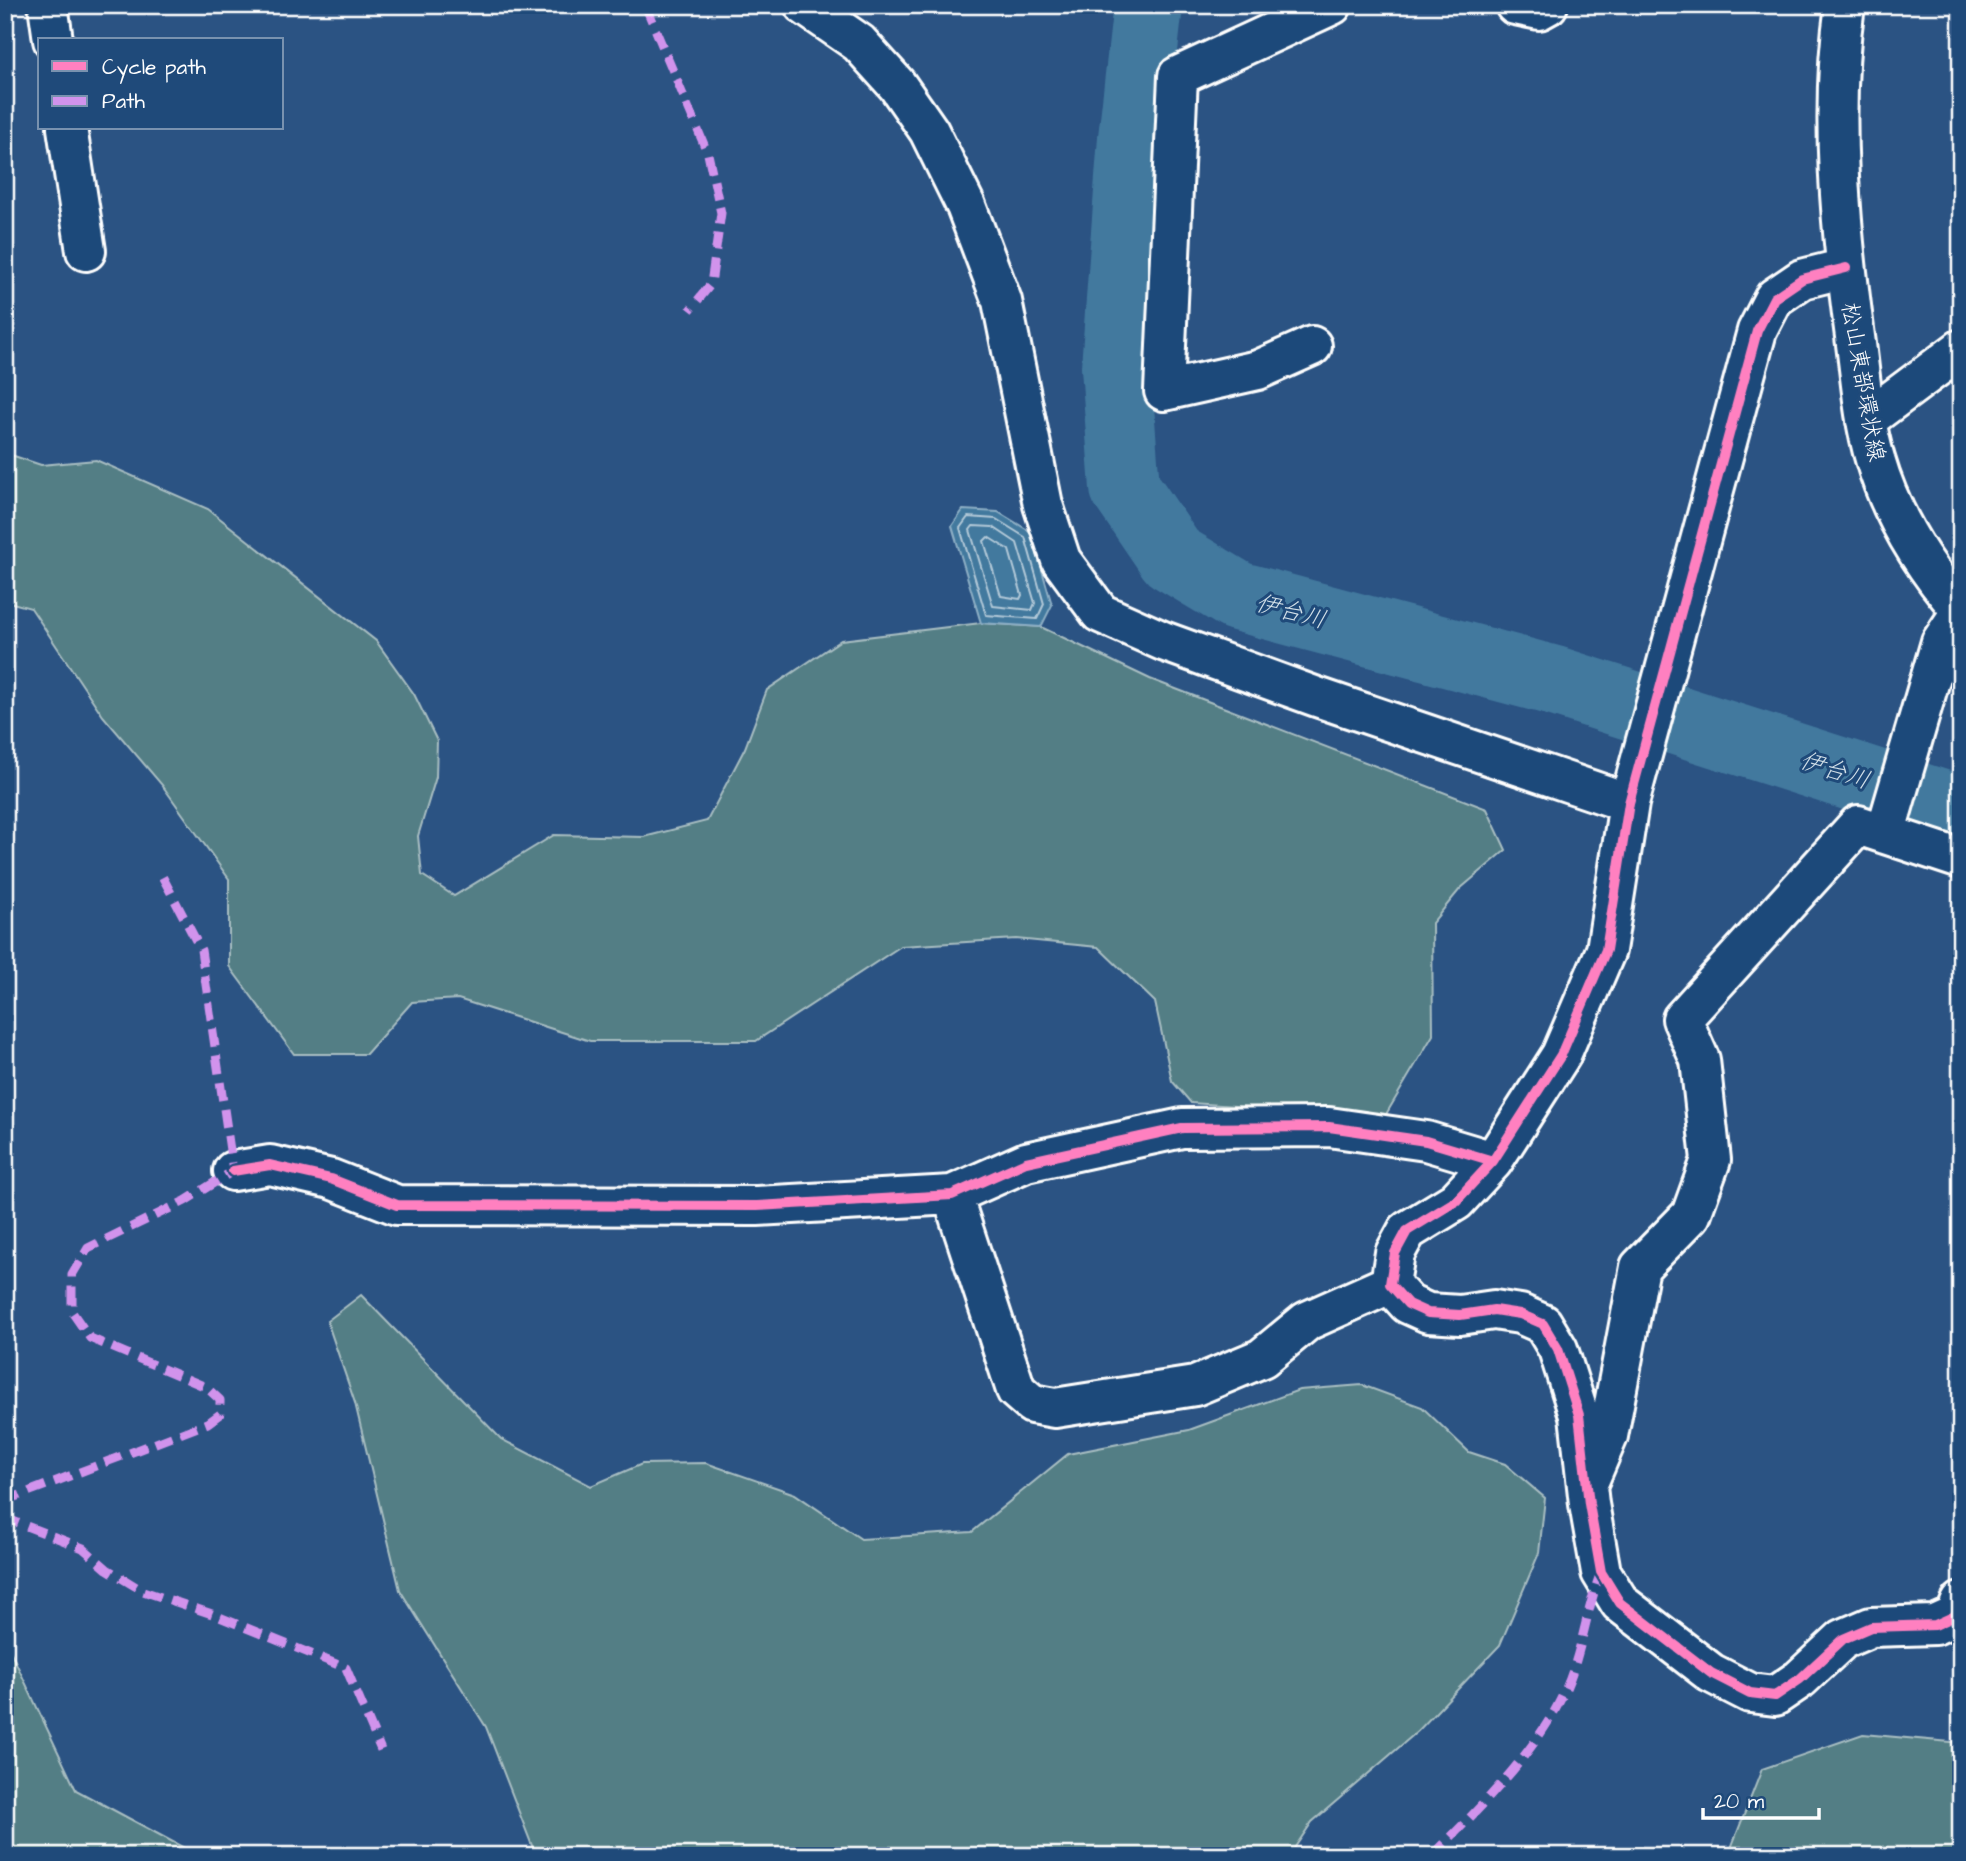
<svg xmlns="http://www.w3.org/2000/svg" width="1966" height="1861" viewBox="0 0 1966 1861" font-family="'Architects Daughter','Klee One',sans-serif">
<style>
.green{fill:#537e85;stroke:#a9bec2;stroke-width:2}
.water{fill:#42799e;stroke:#8eafc5;stroke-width:2}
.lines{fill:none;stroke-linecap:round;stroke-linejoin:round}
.shore{stroke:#b3c9d8;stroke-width:2}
.river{stroke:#42799e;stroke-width:70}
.minor-casing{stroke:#fff;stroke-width:44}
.major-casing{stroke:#fff;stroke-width:44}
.minor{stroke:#1f4a7a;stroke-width:38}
.major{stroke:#1f4a7a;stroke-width:38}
.quiet{stroke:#d193ec;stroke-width:9;stroke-dasharray:18 9;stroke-linecap:butt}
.cycleway-casing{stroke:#1f4a7a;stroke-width:15}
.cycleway{stroke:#ff80c0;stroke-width:10}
.labels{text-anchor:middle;stroke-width:6;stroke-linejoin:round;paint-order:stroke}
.street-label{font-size:23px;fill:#fff;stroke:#1f4a7a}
.water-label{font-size:24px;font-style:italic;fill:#d0dee7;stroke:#1f4a7a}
</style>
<rect width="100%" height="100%" fill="#2b5383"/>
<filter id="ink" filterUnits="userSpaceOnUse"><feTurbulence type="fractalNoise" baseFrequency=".0143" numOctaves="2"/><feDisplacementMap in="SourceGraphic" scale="14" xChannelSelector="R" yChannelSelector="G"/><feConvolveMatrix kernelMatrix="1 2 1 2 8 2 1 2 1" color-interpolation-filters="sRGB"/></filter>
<g filter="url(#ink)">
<!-- green -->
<path class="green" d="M5,453l36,12 55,-5 112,49 168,132 38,53 23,47 -1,36 -18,59 4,39 32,21 100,-61 90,2 63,-16 38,-73 22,-58 74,-50 140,-17 60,4 109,52 337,130 19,41 -46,39 -28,34 1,112 -48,81 -194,-13 -19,-22 -17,-79 -57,-55 -82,-8 -115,7 -145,95h-166l-132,-42 -46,3 -46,52h-72l-65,-88v-87l-67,-94 -59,-69 -72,-108 -26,-7z
M361,1295l140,144 90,47 51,-22 64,-1 89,31 66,45 111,-7 96,-78 121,-24 110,-40 63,-5 60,22 47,45 36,12 40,34 -6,55 -39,92 -82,86 -106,91 -23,34h-753l-50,-129 -86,-137 -45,-187 -28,-82z
M5,1643l4,5 67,142 123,66h-194z
M1863,1734l98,9v113h-233l34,-87z"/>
<!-- water -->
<path class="water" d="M963,510l35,2 33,20 21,73 -11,22 -60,-4 -29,-97z"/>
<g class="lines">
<!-- shore -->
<path class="shore" d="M968,517l28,2 29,18 19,67 -7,15 -51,-4 -26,-87z
M973,526l20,1 24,16 18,60 -3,7 -39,-4 -23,-76z
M988,537l21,13 13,45 -2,4 -19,-3 -17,-55z"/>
<!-- river -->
<path class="river" d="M1148,5l-15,133 -17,229 9,121 47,69 65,39 318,85 406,130"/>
<!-- minor casing -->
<g class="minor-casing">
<path id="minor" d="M48,5l5,35
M804,5l55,38 38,42 32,46 37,75 36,95 41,204 18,55 39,53 63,28 154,56 312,106
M1515,5l24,5 9,-5
M67,128l19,123
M1846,268l-44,11 -28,19 -17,33 -128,472 -23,147 -45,105 -68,106 -37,40 -49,30 -12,22 -5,31 18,20 20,9 32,2 34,-5 26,4 23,10 15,25 21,66 10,89 12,68 19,31 91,70 39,20 25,3 25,-17 43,-40 28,-12 64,-2 20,-9 6,-14
M1312,346l-54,24 -94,21 14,-315 154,-71
M1866,420l95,-71
M1885,834l56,-192 20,-30
M233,1171l37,-6 61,14 66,26 360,1 195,-11 74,-33 156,-34 147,-1 97,14 67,20
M952,1195l64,195 16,14 23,4 140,-22 67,-28 45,-37 83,-37
M1588,1483l20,-47 32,-169 51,-52 20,-55 -11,-100 -18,-41 176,-194 103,34"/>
</g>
<!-- major casing -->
<g class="major-casing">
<path id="major" d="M1845,5c-16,109 -4,230 11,339 5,38 8,78 19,115 16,56 48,107 86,151"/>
</g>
<!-- minor -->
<use href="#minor" class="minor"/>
<!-- major -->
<use href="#major" class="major"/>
<!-- quiet -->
<path class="quiet" d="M645,5l63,149 13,59 -10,71 -21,26
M5,1503l2,-3 201,-77 12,-9v-14l-14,-13 -116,-49 -18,-26v-37l16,-27 97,-47 48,-30 -32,-221 -40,-76
M5,1513l3,6 75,29 24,21 36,22 69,23 134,54 35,82
M1432,1856c50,-50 119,-118 141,-186 11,-33 15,-64 28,-98"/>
<!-- cycleway casing -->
<g class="cycleway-casing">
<path id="cycleway" d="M1846,268l-44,11 -28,19 -17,33 -128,472 -23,147 -45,105 -68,106 -37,40 -49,30 -12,22 -5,31 18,20 20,9 32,2 34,-5 26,4 23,10 15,25 21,66 10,89 12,68 19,31 91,70 39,20 25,3 25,-17 43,-40 28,-12 64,-2 20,-9 6,-14
M233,1171l37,-6 61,14 66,26 360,1 195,-11 74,-33 156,-34 147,-1 97,14 67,20"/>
</g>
<!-- cycleway -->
<use href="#cycleway" class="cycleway"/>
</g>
</g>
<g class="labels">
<!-- street labels -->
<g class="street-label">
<text transform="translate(1864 382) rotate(80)" y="8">松山東部環状線</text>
</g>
<!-- water labels -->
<g class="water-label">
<text transform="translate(1291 611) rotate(15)" y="8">伊台川</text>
<text transform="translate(1835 770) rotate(18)" y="8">伊台川</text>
</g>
</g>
<!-- margin -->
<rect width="1966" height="1861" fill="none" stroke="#1f4a7a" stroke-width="28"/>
<rect x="14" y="14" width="1938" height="1833" fill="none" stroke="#fff" stroke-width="2.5" filter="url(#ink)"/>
<!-- legend -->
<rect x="38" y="38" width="245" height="91" fill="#1f4a7a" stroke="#7992af" stroke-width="2"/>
<rect x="52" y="61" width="35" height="10" fill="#ff80c0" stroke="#7992af" stroke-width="2"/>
<text x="102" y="74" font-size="21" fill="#ffffff">Cycle path</text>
<rect x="52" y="96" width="35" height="10" fill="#d193ec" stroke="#7992af" stroke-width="2"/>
<text x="102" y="108" font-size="21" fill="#ffffff">Path</text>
<!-- scale -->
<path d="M1703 1808v10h116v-10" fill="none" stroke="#ffffff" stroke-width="3.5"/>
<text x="1714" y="1808" font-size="21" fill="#ffffff" stroke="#1f4a7a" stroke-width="5" paint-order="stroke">20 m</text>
</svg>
